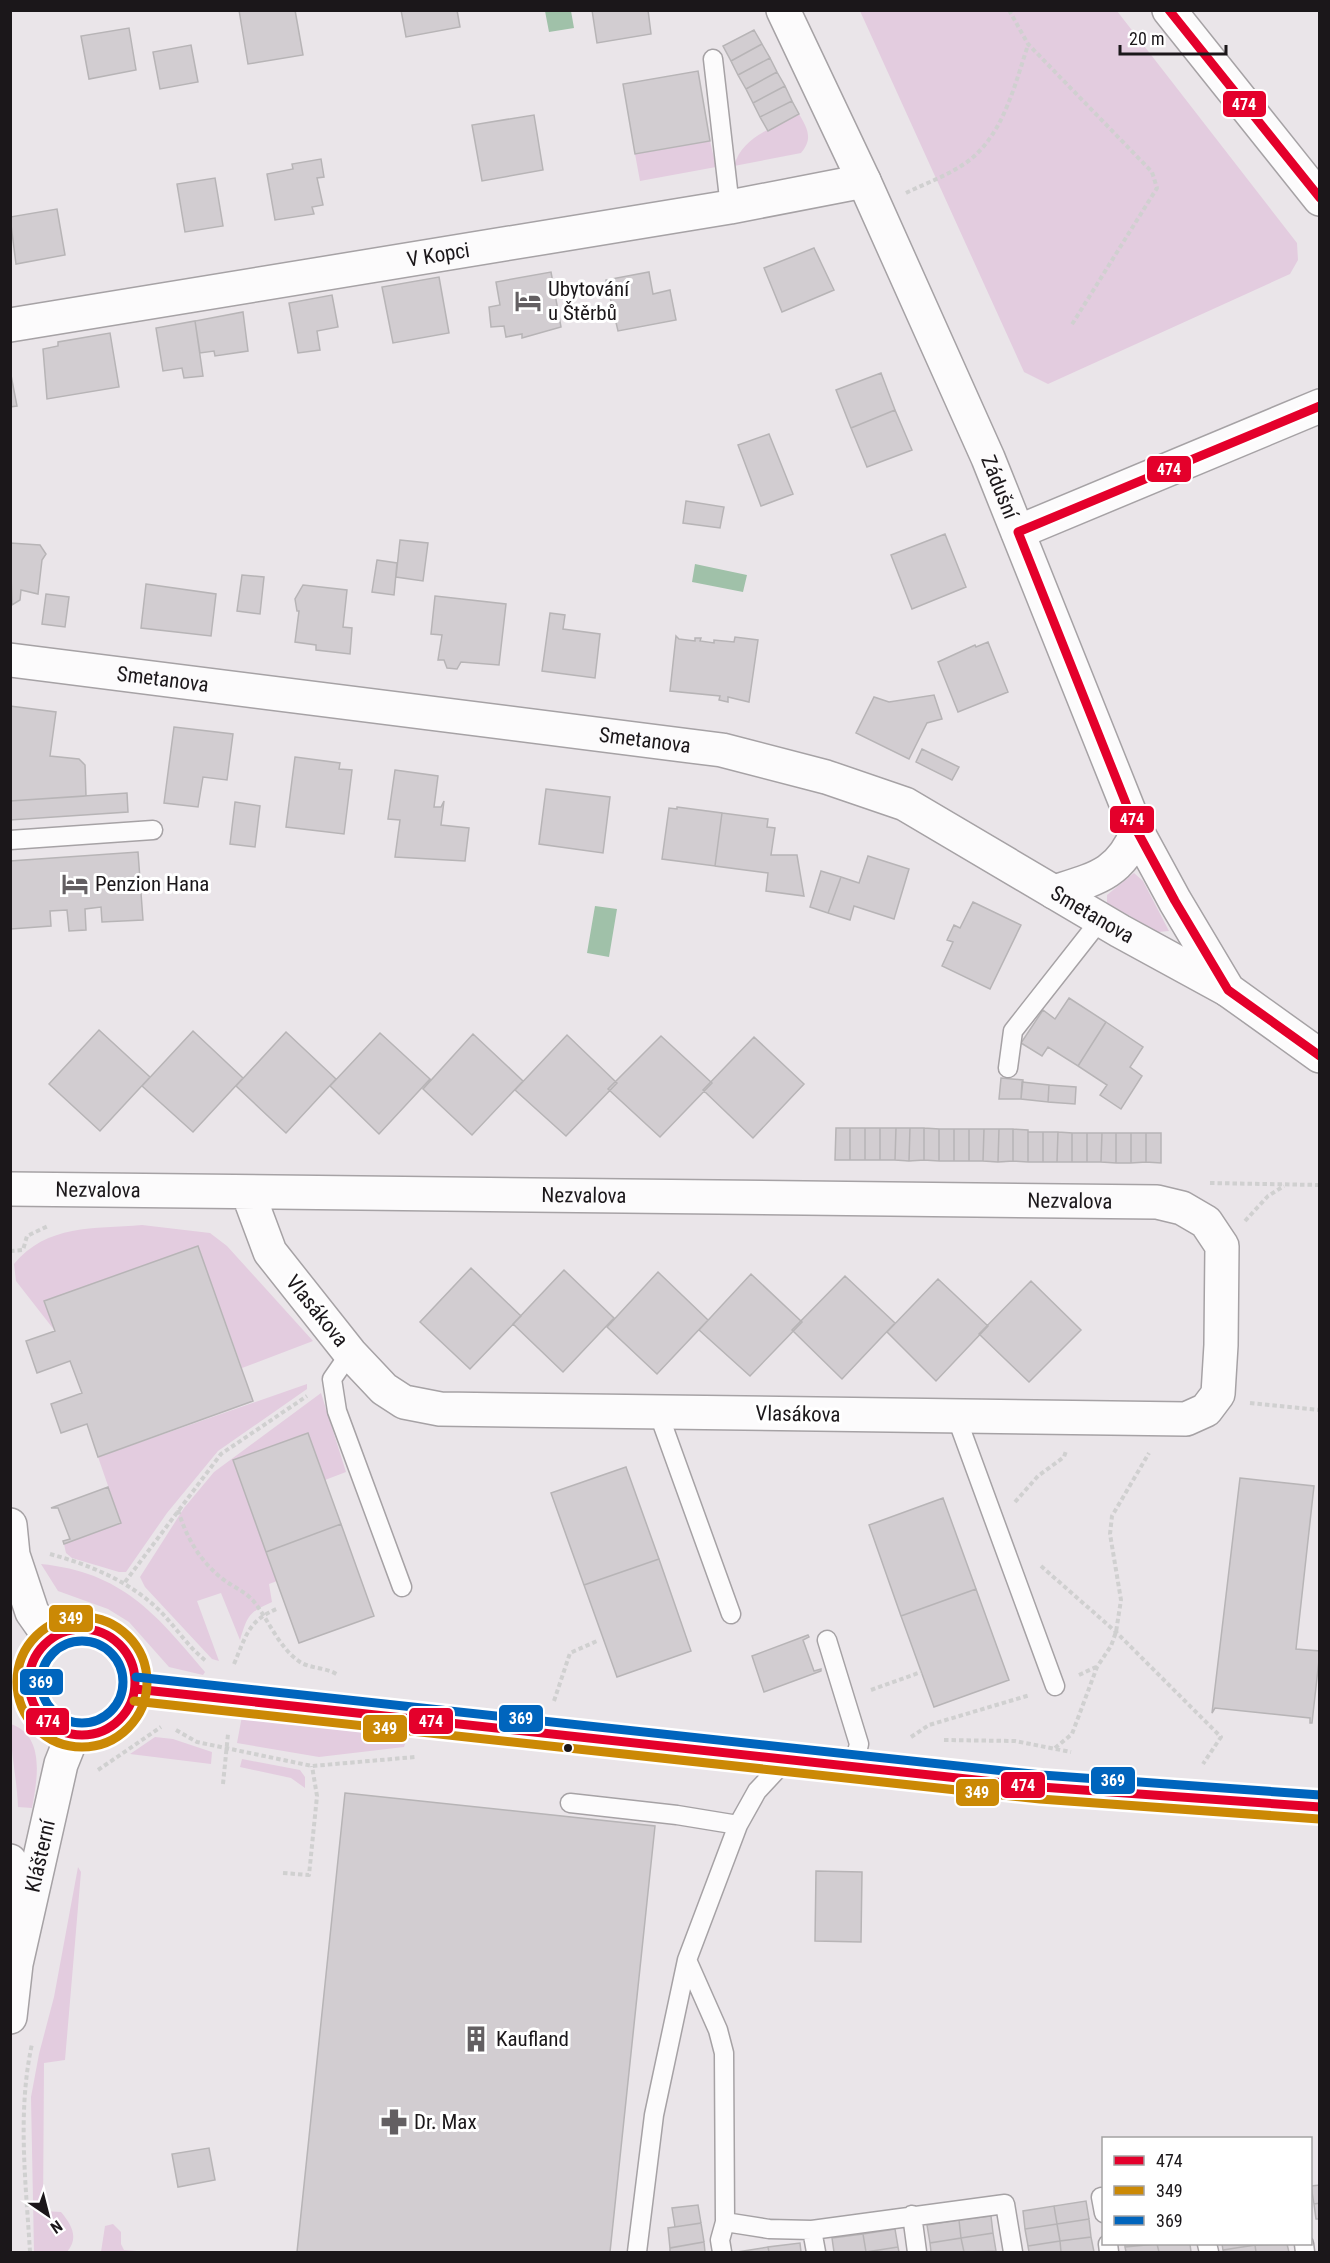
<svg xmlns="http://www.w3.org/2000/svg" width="1330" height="2263" viewBox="0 0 1330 2263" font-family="'Roboto Condensed',sans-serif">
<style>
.green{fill:#e3ccdf}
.water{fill:#a0c1a9}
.building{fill:#d2cdd1;stroke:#b7b4b6;stroke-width:1.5}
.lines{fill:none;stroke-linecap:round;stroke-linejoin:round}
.service-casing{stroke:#a6a2a5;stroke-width:21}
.minor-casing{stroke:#a6a2a5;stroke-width:36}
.tertiary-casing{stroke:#a6a2a5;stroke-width:36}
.path{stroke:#d0d0d0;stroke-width:4;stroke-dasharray:4.5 3;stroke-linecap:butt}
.service{stroke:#fcfbfc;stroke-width:18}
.minor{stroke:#fcfbfc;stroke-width:33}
.tertiary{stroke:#fcfbfc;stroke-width:33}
.bus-1-casing{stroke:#fff;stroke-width:14}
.bus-2-casing{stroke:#fff;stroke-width:14}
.bus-3-casing{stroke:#fff;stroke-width:14}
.bus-1{stroke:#e4002b;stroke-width:9}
.bus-2{stroke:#cb8905;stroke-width:9}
.bus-3{stroke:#0065bd;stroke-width:9}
.bus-dot{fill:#1b171a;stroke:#fff;stroke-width:2}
.labels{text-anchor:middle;stroke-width:6;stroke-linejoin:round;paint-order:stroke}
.street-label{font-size:21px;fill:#1b171a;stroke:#fff}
.poi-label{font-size:21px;fill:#1b171a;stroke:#fff;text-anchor:start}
.line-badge{stroke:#fff;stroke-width:2}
.badge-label{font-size:16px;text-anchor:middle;font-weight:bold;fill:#fff}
</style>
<rect width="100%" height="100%" fill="#eae5e9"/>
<!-- green -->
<path class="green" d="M860,11h257l180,232 1,17 -8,14 -242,110 -24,-12z
M799,114c9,15 14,25 2,39l-67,13c8,-30 40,-38 65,-52z
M710,141l6,26 -76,14 -5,-27z
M1134,873l9,8 26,50 -11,1 -51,-29v-8z
M142,1225l68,8 17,13 86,95 -71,27 -44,-122 -153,55 10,30 -39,-50 -2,-17c33,-40 80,-35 128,-39z
M307,1384v5l-89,62 -51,62 -41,59h-7l-47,-14 -6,-5 -2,-9 57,-21 -23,-66z
M321,1393l25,79 -21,8 -17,-47 -75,27 44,121 -8,3 3,18c-24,11 -24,13 -32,38l-19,-47 -24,8 22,60 -7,-2 -67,-72 -5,-10 44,-69 30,-36z
M41,1564c81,8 115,50 164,108l-2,3 -34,-8 -40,-45 -21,-13 -50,-18z
M242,1716l104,13 60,12 -2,6 -85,10 -82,-14z
M11,1724c35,12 26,57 21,84l-14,-1c-1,-29 -8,-55 -7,-83z
M155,1737l18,2 39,13 -1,12 -81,-10z
M242,1759l58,11 5,7v11l-14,-10 -51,-11z
M78,1867l3,5 -16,188 -21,3 -1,148 18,1c11,13 18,26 6,40h-33l-3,-155 8,-43 15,-57z
M113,2224l8,8v12l3,6 25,2h-48l4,-26z"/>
<!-- water -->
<path class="water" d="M545,11h26l3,17 -25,4z
M695,564l52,11 -4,17 -51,-10z
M595,906l22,3 -8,48 -22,-4z"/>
<!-- building -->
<path class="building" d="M239,10h56l8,45 -55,9z
M401,10h56l3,17 -54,10z
M592,10h56l3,24 -54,9z
M129,28l7,42 -47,9 -8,-43z
M754,30l8,14 -31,17 -8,-15z
M762,44l8,14 -32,17 -7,-14z
M191,45l7,37 -38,7 -7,-37z
M770,58l7,14 -31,17 -8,-14z
M698,71l12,70 -75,13 -12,-70z
M777,72l8,14 -32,17 -7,-14z
M785,86l7,15 -32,16 -7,-14z
M792,101l7,13 -31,17 -8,-14z
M534,115l9,55 -61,11 -10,-56z
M321,159l3,18 -7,1 6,27 -11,2 2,7 -39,6 -8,-46 26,-5 -1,-5z
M215,178l8,48 -38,6 -8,-48z
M57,209l8,46 -49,9 -6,-47z
M814,248l20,42 -52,22 -18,-44z
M551,272l10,55 -39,11v-4l-16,3 -2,-11 -13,1 -2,-20 11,-2 -4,-23z
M649,272l4,22 17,-4 6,30 -58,11 -12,-51z
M439,277l10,56 -56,10 -11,-56z
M332,295l6,32 -21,4 3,19 -22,3 -9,-50z
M243,312l5,39 -33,5 -1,-5 -14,2 -5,-32z
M195,321l8,55 -19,2 -2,-10 -19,3 -7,-43z
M110,333l9,54 -72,12 -4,-50 15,-3v-4z
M10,370l7,36 -7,1z
M881,373l14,37 -44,18 -15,-38z
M895,410l17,40 -45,17 -16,-39z
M769,434l24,60 -32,12 -23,-61z
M686,501l38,6 -4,21 -37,-5z
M945,534l21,53 -54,22 -21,-54z
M400,540l28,3 -5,38 -27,-4z
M10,543l30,2 6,9 -4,6 -4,34 -17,-4 -1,10 -8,5z
M377,560l20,3 -3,32 -22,-3z
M242,575l22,2 -4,37 -23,-3z
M146,584l70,10 -5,42 -70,-8z
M303,585l44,5 -4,37 9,1 -2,26 -34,-4v-5l-21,-3 4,-31h-2l-2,-12z
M46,594l23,3 -4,30 -23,-3z
M435,596l71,8 -7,61 -38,-3 -4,7 -10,-1 -3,-8h-6l4,-25 -11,-1z
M550,613l15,2 -2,14 37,5 -5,44 -53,-7z
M676,636l3,3 16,2v-3h6l-1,3 14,2v-3l20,2 1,-5 23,3 -9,62 -21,-5v5l-9,-2 1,-4 -50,-5z
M988,642l20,50 -50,20 -20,-50 37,-17 1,2z
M934,695l8,24 -15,4 -18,36 -53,-26 18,-36 15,5z
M10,706l46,6 -6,44 29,3 6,6 1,31 -76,5z
M174,727l59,7 -6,46 -24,-3 -5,30 -34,-4z
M922,749l37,18 -7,13 -36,-18z
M295,757l45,6 -1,6 13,1 -8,64 -58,-7z
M395,770l43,6 -4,31h7l3,-6 -3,24 28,3 -4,33 -70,-4 5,-37 -12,-1z
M546,789l64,8 -7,56 -64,-9z
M127,793l1,19 -118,8v-19z
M235,802l25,4 -5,41 -25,-3z
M677,807l45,6 -7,53 -53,-7 7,-51 8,1z
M722,813l46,6 -1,8 8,1 -4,27h26l7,41 -38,-5 2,-18 -53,-7z
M138,852l5,68 -41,2 -1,-15 -16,2 1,21 -17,1 -2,-21 -17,1 1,15 -40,3 -1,-68z
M868,856l41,13 -15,50 -40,-13 -4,14 -22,-7 13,-36 18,6z
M821,871l20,6 -13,36 -18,-6z
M973,902l48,23 -31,64 -48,-23 11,-24 -6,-2 7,-15 6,3z
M1069,998l37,24 -28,44 -30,-19 -6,9 -21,-13 22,-33 12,9z
M1106,1022l37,25 -13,20 12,9 -21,33 -21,-14 7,-10 -29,-19z
M99,1030l51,47 -50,54 -51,-47z
M193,1031l50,47 -50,54 -51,-46z
M286,1032l50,47 -50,54 -50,-47z
M380,1033l50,46 -51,55 -49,-48z
M473,1034l50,47 -51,54 -49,-46z
M567,1035l50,48 -51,53 -51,-46z
M661,1036l51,47 -52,54 -52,-48z
M754,1037l50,47 -51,54 -50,-48z
M1001,1078l22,2 -2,19h-22z
M1022,1082l27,3 -1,17 -27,-3z
M1049,1085l27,2 -1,17 -27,-2z
M836,1128h14v32h-15z
M850,1128h15v32h-15z
M865,1128h15v32h-15z
M880,1128h16l-1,32h-15z
M896,1128h14l-1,33 -14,-1z
M910,1128h14v32l-15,1z
M924,1128l15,1v32l-15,-1z
M939,1129h15v32h-15z
M954,1129h15v32h-15z
M969,1129h15l-1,32h-14z
M984,1129h15l-1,33 -15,-1z
M999,1129h14v32l-15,1z
M1013,1129l15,1v32l-15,-1z
M1028,1132h15v30h-15z
M1043,1132h15l-1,30h-14z
M1058,1132l14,1v29h-15z
M1072,1133h15v29h-15z
M1087,1133h15l-1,29h-14z
M1102,1133h14v30l-15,-1z
M1116,1133h15v30h-15z
M1131,1133h15v29l-15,1z
M1146,1133h15v30l-15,-1z
M198,1246l55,155 -155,56 -11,-33 -26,9 -10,-29 31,-11 -12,-32 -33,12 -11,-32 29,-10 -11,-30z
M471,1268l50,48 -51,53 -50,-47z
M564,1270l50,48 -51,54 -50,-48z
M658,1272l50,48 -51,54 -50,-47z
M751,1274l51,48 -52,54 -51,-46z
M845,1276l50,47 -53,56 -50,-49z
M938,1279l50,47 -52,55 -49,-49z
M1031,1281l50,49 -52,52 -50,-48z
M308,1433l33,91 -75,28 -33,-92z
M626,1467l33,92 -75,26 -33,-92z
M1240,1478l74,8 -18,163 24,2 -8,72h-2v-5l-95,-10 -3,5z
M108,1487l13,36 -57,21 -1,-3 7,-2 -12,-31h-7z
M943,1498l33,91 -75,27 -32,-91z
M341,1524l33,92 -75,27 -33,-91z
M659,1559l32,92 -74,26 -33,-92z
M976,1589l33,91 -75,27 -33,-91z
M808,1635l1,2 -6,3 11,31 7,-2v2l-57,21 -12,-36z
M345,1793l310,33 -45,426h-313z
M816,1871l46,1 -1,70 -46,-1z
M209,2148l6,32 -37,7 -6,-33z
M1320,2185v18l-6,1 -3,-18z
M1086,2201l3,18 -32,5 -3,-18z
M1320,2203v16h-4l-2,-15z
M698,2205l3,18 -26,4 -3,-19z
M1054,2206l3,18 -32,5 -2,-18z
M991,2216l2,17 -32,5 -2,-18z
M1089,2219l2,18 -31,4 -3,-17z
M959,2220l2,18 -31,5 -3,-18z
M701,2223l3,19 -34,6 -2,-20z
M1057,2224l3,17 -32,5 -3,-17z
M895,2229l3,18 -32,5 -3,-18z
M993,2233l3,18 -32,1 -3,-14z
M863,2234l3,18h-32l-2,-14z
M1091,2237l3,15h-33l-1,-11z
M961,2238l3,14h-33l-1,-9z
M1060,2241l1,11h-32l-1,-6z
M704,2242l1,10h-35v-4z
M800,2243l1,9h-32l-1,-5z
M1125,2244h31l-31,3z
M1157,2244l2,8h-33l-1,-5z
M1157,2244h33l1,8h-32z
M1222,2244h33v1l-32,5z
M1287,2244l2,8h-33l-1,-7z
M1255,2245l1,7h-32l-1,-2z
M768,2247l1,5h-32z
M898,2247l1,5h-33z"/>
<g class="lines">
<!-- service casing -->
<g class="service-casing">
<path id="service" d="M713,59l17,148
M10,840l143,-10
M1008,1068l5,-37 88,-112
M350,1353l-18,26 5,32 65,176
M658,1412l73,202
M956,1416l99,270
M827,1640l32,104 -6,24
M570,1803l107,12 61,10
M687,1960l31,70 6,23 1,169 -5,18 2,12
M1101,2197l3,16
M912,2215l5,37
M725,2222l44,7 43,1 193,-26 8,48
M812,2230l4,22
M1108,2244l1,8
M1207,2244l2,8
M1304,2244l1,8
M637,2252l17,-137 33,-155 51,-135 19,-34 28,-30"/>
</g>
<!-- minor casing -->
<g class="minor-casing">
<g id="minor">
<path id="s1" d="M783,10l81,171 124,277 149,373 38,70 53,89 92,66"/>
<path id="s2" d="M10,325l720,-118 134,-26"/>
<path d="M1018,532l302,-126"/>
<path id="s3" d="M10,660l712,90 104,27 79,27 215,127 108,59"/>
<path d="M1054,892c41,-13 67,-18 83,-61"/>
<path id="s4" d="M10,1189l1147,13 25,6 24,14 16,24 -1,99 -3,49 -12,16 -20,9 -746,-10 -36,-7 -20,-13 -34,-36 -80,-101 -22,-59"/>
<path d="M10,1525l3,30 19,57 19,27"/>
<path d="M10,1861l4,64"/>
<path id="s5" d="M10,2017l6,-53 45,-200 12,-30"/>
</g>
</g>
<!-- tertiary casing -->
<g class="tertiary-casing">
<path id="tertiary" d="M1169,10l151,189
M29 1682a53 53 0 1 1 106 0a53 53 0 1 1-106 0Z
M135,1689l906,98 279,20"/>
</g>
<!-- path -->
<path class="path" d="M1009,10l19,34 124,128 5,16 -86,138
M906,193c18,-9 38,-16 55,-27 41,-25 53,-79 67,-121
M1210,1183l110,2
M1245,1221l23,-25 16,-10
M10,1251l13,-1 4,-14 21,-10
M1250,1403l70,7
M1015,1502l23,-26 26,-19 2,-6
M178,1510c8,26 20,48 41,66 11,10 27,15 36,27 14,18 25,46 45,59 11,7 26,5 38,13
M50,1554c40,11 79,27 109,56 16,16 29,37 47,51
M1041,1566l75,66 105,105 -18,27
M125,1582l96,-128 86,-58
M234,1664c12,-28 14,-44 45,-56
M1079,1675l17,-8
M871,1690l50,-18
M554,1701l16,-48 27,-12
M176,1730l21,12 115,24 103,-9
M911,1737l18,-12 101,-30
M944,1740l71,1 56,11
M1055,1748l17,-14 25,-67 14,-21 5,-14 5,-32 -11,-66 2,-18 37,-63
M98,1770l63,-43
M223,1784l5,-50
M283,1873l26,2 8,-79 -5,-30
M30,2252c-4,-68 -13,-140 2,-208"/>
<!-- service -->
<use href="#service" class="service"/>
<!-- minor -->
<use href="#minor" class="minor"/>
<!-- tertiary -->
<use href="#tertiary" class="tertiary"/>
<!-- bus-1 casing -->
<g class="bus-1-casing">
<path id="bus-1" d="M1169,10l151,188
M1018,532l119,299 38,70 53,89 92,66
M1018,532l302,-126
M29 1682a53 53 0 1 1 106 0a53 53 0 1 1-106 0Z
M135,1689l906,98 279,20"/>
</g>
<!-- bus-2 casing -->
<g class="bus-2-casing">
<path id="bus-2" d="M17 1682a65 65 0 1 1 130 0a65 65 0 1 1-130 0Z
M134,1701l906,98 279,20"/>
</g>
<!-- bus-3 casing -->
<g class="bus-3-casing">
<path id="bus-3" d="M41 1682a41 41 0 1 1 82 0a41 41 0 1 1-82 0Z
M136,1677l906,98 278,20"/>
</g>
<!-- bus-1 -->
<use href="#bus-1" class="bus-1"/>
<!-- bus-2 -->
<use href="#bus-2" class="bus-2"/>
<!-- bus-3 -->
<use href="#bus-3" class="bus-3"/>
</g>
<!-- icons -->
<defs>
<g id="hotel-bare" transform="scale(2.07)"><path d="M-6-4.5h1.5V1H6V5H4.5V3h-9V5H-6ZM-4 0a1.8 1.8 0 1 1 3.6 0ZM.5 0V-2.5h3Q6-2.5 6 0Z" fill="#635f62" stroke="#fff" stroke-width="2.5" paint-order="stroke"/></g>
<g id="building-bare" transform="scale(2.07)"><path d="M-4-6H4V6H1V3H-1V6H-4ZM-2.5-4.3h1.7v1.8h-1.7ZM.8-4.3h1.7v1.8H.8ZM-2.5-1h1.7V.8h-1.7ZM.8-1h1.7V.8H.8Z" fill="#635f62" stroke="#fff" stroke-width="2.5" paint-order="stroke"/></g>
<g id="pharmacy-bare" transform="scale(2.07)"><path d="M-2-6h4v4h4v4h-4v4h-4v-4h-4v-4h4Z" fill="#635f62" stroke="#fff" stroke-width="2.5" paint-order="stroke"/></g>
</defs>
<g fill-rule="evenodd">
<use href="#hotel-bare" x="528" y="301"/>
<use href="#hotel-bare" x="75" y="884"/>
<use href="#building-bare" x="476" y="2039"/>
<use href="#pharmacy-bare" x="394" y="2122"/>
</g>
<!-- markers -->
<circle class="bus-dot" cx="568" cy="1748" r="5"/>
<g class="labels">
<!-- street labels -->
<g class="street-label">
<text dy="7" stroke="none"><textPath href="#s2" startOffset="434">V Kopci</textPath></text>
<text dy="7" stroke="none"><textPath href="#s1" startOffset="524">Zádušní</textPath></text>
<text dy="7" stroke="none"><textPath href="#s3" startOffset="154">Smetanova</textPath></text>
<text dy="7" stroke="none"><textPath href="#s3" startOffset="640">Smetanova</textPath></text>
<text dy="7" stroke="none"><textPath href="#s3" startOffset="1126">Smetanova</textPath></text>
<text dy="7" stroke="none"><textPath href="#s4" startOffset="88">Nezvalova</textPath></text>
<text dy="7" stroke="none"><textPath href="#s4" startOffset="574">Nezvalova</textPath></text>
<text dy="7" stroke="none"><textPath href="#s4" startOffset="1060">Nezvalova</textPath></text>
<text transform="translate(317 1311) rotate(51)" y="7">Vlasákova</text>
<text transform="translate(798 1414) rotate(1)" y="7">Vlasákova</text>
<text dy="7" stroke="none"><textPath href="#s5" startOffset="164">Klášterní</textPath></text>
</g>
<!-- poi labels -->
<g class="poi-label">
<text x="548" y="296">Ubytování<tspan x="548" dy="24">u Štěrbů</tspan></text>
<text x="95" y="891">Penzion Hana</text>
<text x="496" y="2046">Kaufland</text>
<text x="414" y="2129">Dr. Max</text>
</g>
</g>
<g class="line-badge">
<rect x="1222" y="90" width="45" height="28" rx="6" fill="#e4002b"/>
<rect x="1146" y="455" width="46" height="28" rx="6" fill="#e4002b"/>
<rect x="1109" y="805" width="46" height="29" rx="6" fill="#e4002b"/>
<rect x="48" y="1604" width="46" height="29" rx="6" fill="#cb8905"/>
<rect x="19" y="1668" width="45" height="28" rx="6" fill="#0065bd"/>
<rect x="498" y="1704" width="46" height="29" rx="6" fill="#0065bd"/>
<rect x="408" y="1707" width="46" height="28" rx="6" fill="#e4002b"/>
<rect x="25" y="1707" width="45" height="29" rx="6" fill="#e4002b"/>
<rect x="362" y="1714" width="46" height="29" rx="6" fill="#cb8905"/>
<rect x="1090" y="1766" width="46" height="29" rx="6" fill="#0065bd"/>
<rect x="1000" y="1771" width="46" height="28" rx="6" fill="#e4002b"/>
<rect x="955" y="1778" width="45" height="29" rx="6" fill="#cb8905"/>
</g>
<g class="badge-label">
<text x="1244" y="110">474</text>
<text x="1169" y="475">474</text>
<text x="1132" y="825">474</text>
<text x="71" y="1624">349</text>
<text x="41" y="1688">369</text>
<text x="521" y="1724">369</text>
<text x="431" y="1727">474</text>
<text x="48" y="1727">474</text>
<text x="385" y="1734">349</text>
<text x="1113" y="1786">369</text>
<text x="1023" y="1791">474</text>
<text x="977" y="1798">349</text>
</g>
<!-- border -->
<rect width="1330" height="2263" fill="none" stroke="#1b171a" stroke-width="24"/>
<!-- legend -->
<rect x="1102" y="2137" width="210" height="108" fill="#ffffff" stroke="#a4a2a3" stroke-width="1.5"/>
<rect x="1114" y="2156" width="30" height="9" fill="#e4002b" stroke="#a4a2a3" stroke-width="1.5"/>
<text x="1156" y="2167" font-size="18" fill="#1b171a">474</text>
<rect x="1114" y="2186" width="30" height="9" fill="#cb8905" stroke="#a4a2a3" stroke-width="1.5"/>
<text x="1156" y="2197" font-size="18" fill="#1b171a">349</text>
<rect x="1114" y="2216" width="30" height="9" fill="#0065bd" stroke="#a4a2a3" stroke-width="1.5"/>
<text x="1156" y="2227" font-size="18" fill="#1b171a">369</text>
<!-- north arrow -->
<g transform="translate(48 2215) rotate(145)" stroke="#ffffff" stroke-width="4.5" paint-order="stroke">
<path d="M0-4.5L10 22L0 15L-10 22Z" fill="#1b171a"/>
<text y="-9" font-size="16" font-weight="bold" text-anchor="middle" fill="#1b171a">N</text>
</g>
<!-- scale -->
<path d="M1120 45v9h106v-9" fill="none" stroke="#1b171a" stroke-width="3"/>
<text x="1129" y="45" font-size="18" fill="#1b171a" stroke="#ffffff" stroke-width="4.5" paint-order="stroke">20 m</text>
</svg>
